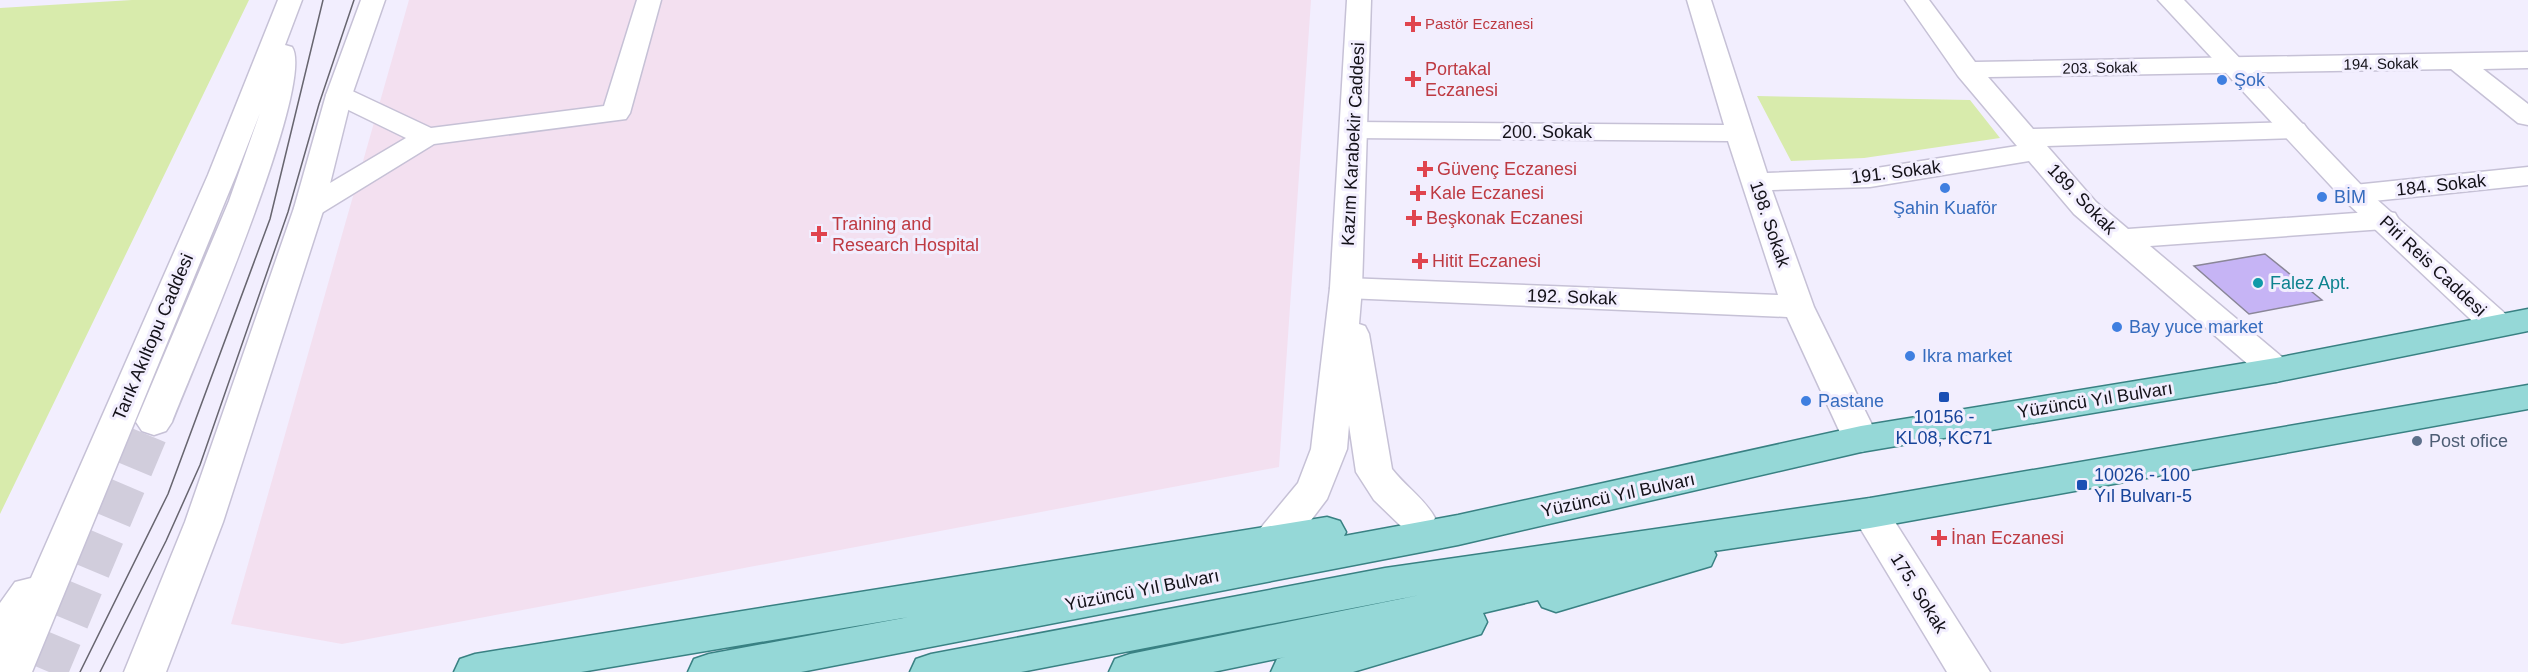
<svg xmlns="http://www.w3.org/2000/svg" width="2528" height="672" viewBox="0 0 2528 672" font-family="Helvetica,sans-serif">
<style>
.medical{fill:#f3e0f0}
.green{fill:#d8ebac}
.building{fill:#c6b4f5;stroke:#8a8698;stroke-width:1.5}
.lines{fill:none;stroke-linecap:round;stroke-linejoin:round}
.secondary-tunnel{stroke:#d1cddc;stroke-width:37;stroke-dasharray:37 18;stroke-linecap:butt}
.minor-casing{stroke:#c6c1d6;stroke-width:3}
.tertiary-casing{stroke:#c6c1d6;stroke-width:3}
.secondary-casing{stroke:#c6c1d6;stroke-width:3}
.primary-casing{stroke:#398183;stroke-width:3}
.minor{fill:#fff;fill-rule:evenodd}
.tertiary{fill:#fff;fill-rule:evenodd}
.secondary{fill:#fff;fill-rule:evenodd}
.primary{fill:#95d8d7;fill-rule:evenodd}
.tram{stroke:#67656f;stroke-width:1.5}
.health-dot{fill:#e0444e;stroke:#f2eefe;stroke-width:2}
.shop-dot{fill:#3f7fe0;stroke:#f2eefe;stroke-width:2}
.culture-dot{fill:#0f9aa8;stroke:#f2eefe;stroke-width:2}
.transit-dot{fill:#1a4fb4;stroke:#f2eefe;stroke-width:2}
.service-dot{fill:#5c6f8a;stroke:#f2eefe;stroke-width:2}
.labels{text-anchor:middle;stroke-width:6;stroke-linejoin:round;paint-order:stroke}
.far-health-label{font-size:15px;fill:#be3a42;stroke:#f2eefe;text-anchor:start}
.far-street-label{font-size:15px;fill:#131118;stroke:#f2eefe}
.health-label{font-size:18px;fill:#be3a42;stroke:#f2eefe;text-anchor:start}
.shop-label{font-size:18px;fill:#366cbe;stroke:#f2eefe;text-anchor:start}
.street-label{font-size:18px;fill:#131118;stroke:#f2eefe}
.culture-label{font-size:18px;fill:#0d838f;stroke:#f2eefe;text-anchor:start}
.transit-label{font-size:18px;fill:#164399;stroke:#f2eefe}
.service-label{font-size:18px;fill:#4e5e75;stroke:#f2eefe;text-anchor:start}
</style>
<rect width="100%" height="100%" fill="#f2eefe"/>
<!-- medical -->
<path class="medical" d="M409,0h902l-32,467 -937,177 -111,-20z"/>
<!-- green -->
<path class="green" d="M132,0h117l-249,514v-506z
M1757,96l213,4 30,38 -136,20 -73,3z"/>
<!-- building -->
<path class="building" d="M2265,254l57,46 -73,14 -55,-48z"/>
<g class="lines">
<!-- secondary-tunnel -->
<path class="secondary-tunnel" d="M49,672l105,-250"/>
<!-- minor casing -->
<g class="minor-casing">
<path id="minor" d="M637,0h24l-31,113 -4,6 -192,25 -114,70 -11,3 -11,-3 -4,-6 4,-6 108,-64 -76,-37 -4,-6 4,-6 9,-2 9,2 83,39 173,-22z
M1687,0h24l56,173 103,-4 147,-23 -59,-70 -53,-76h24l46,62 553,-10v16l-45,1 45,35v21l-10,-2 -67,-54 -463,8 45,52 261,-7 10,2 4,6 -4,6 -10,2 -247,8 49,56 32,27 256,-18 11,2 4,7 -4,7 -11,2 -234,17 138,116 5,8 -5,8 -12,4 -12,-4 -190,-164 -45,-53 -159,26 -98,3 42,117 65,132 -5,9 -13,4 -13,-4 -5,-9 -56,-122 -441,-19 -11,-3 -5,-7 5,-7 11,-3 432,17 -50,-154 -374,-3 -10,-2 -4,-6 4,-6 10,-2 370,3z
M2528,167v18l-174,18 -10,-3 -5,-6 5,-6 10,-3z
M1870,498l13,5 107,169h-43l-96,-159 6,-10z"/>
</g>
<!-- tertiary casing -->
<g class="tertiary-casing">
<path id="tertiary" d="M1347,0h24l-9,288 -3,36 6,2 4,8 23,135c13,17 33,30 43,49l-6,10 -13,5 -13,-5 -29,-28 -18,-28 -7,-47 -2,24 -20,50 -40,53 -14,4 -14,-4 -5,-11 5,-11 39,-47 13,-34 19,-161z
M2158,0h26l180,188 145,129 4,8 -4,8 -12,3 -12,-3 -141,-133z"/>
</g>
<!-- secondary casing -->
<g class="secondary-casing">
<path id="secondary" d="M278,0h24l-17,45 7,2c25,36 -100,323 -120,375l-6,9 -12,4 -12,-4 -6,-9 93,-221 31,-88 -24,62 -204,497h-32v-69l15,-21 16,-4 177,-403z
M361,0h24l-33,95 -28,113 -101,314 -57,150h-42l61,-150 109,-314 32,-113z"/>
</g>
<!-- primary casing -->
<g class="primary-casing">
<path id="primary" d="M2528,309v22l-252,51 -415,70 -403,93 -657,127h-113l6,-13 15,-5 200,-37 -328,55h-127l6,-13 15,-5 852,-137 13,4 6,11 -2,4 114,-21 403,-89 415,-68z
M2528,385v24l-658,119 -156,23 2,4 -5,11 -155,46 -14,-5 -4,-7 -55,13 4,9 -6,12 -128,38h-82l6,-13 8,-2 -72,15h-104l6,-13 15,-5 290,-59 -399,77h-111l6,-13 15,-5 454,-86 485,-70z"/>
</g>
<!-- minor -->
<use href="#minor" class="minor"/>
<!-- tertiary -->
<use href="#tertiary" class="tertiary"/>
<!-- secondary -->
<use href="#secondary" class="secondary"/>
<!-- primary -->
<use href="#primary" class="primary"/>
<!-- tram -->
<path class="tram" d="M80,672l88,-178 102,-275 53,-219
M100,672l66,-131 34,-76 88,-253 31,-108 35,-104"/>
</g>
<!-- markers -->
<g class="health-dot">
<path d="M1410 15h6v6h6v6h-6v6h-6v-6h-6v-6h6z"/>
<path d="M1410 70h6v6h6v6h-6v6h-6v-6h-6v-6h6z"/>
<path d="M1422 160h6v6h6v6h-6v6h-6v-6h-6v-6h6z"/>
<path d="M1415 184h6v6h6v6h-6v6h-6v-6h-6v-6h6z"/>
<path d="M1411 209h6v6h6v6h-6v6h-6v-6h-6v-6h6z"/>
<path d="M816 225h6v6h6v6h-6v6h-6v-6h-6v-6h6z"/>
<path d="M1417 252h6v6h6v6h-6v6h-6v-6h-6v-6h6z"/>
<path d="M1936 529h6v6h6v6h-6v6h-6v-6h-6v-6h6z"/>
</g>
<g class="shop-dot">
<circle cx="2222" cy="80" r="6"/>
<circle cx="1945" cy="188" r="6"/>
<circle cx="2322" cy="197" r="6"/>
<circle cx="2117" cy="327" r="6"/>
<circle cx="1910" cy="356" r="6"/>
<circle cx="1806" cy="401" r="6"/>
</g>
<circle class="culture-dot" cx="2258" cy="283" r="6"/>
<g class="transit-dot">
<rect x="1938" y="391" width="12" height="12" rx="3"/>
<rect x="2076" y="479" width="12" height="12" rx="3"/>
</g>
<circle class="service-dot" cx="2417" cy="441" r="6"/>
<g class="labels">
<!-- far-health labels -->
<g class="far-health-label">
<text x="1425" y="29">Pastör Eczanesi</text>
</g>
<!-- far-street labels -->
<g class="far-street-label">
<text transform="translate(2381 64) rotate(-1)" y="5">194. Sokak</text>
<text transform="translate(2100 68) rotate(-1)" y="5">203. Sokak</text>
</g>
<!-- health labels -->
<g class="health-label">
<text x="1425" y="75">Portakal<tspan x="1425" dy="21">Eczanesi</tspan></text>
<text x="1437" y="175">Güvenç Eczanesi</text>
<text x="1430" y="199">Kale Eczanesi</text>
<text x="1426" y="224">Beşkonak Eczanesi</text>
<text x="832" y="230">Training and<tspan x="832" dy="21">Research Hospital</tspan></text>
<text x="1432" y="267">Hitit Eczanesi</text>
<text x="1951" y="544">İnan Eczanesi</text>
</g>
<!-- shop labels -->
<g class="shop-label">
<text x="2234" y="86">Şok</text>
<text x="2334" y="203">BİM</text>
<text x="1945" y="214" text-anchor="middle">Şahin Kuaför</text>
<text x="2129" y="333">Bay yuce market</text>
<text x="1922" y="362">Ikra market</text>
<text x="1818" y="407">Pastane</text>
</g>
<!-- street labels -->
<g class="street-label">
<text x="1547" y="138">200. Sokak</text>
<text transform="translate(1353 144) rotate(-87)" y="6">Kazım Karabekir Caddesi</text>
<text transform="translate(1896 172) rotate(-7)" y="6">191. Sokak</text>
<text transform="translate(2441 185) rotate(-6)" y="6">184. Sokak</text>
<text transform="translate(2082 199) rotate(46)" y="6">189. Sokak</text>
<text transform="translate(1770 224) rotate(71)" y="6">198. Sokak</text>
<text transform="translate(2433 266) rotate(43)" y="6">Piri Reis Caddesi</text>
<text transform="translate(1572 297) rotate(2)" y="6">192. Sokak</text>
<text transform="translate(153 337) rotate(-67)" y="6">Tarık Akıltopu Caddesi</text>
<text transform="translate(2095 400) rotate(-9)" y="6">Yüzüncü Yıl Bulvarı</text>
<text transform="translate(1618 495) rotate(-12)" y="6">Yüzüncü Yıl Bulvarı</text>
<text transform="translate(1142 590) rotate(-11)" y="6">Yüzüncü Yıl Bulvarı</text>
<text transform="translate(1919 593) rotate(58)" y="6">175. Sokak</text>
</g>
<!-- culture labels -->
<g class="culture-label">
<text x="2270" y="289">Falez Apt.</text>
</g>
<!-- transit labels -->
<g class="transit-label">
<text x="1944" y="423">10156 -<tspan x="1944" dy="21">KL08, KC71</tspan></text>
<text x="2094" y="481" text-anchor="start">10026 - 100<tspan x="2094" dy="21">Yıl Bulvarı-5</tspan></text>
</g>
<!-- service labels -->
<g class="service-label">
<text x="2429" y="447">Post ofice</text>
</g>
</g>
</svg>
